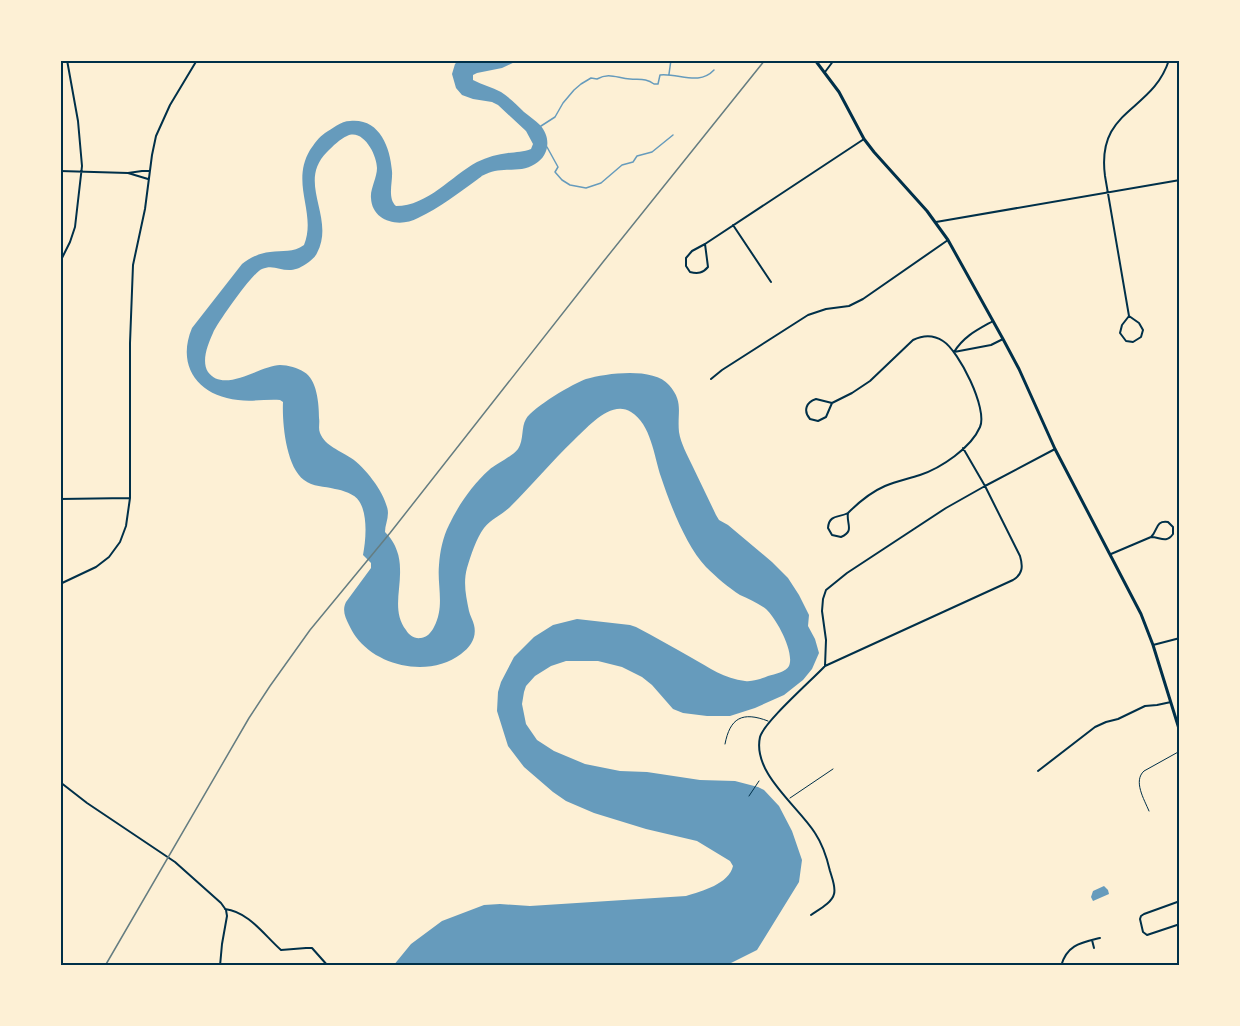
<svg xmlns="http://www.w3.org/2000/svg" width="1240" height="1026" viewBox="0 0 1240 1026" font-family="Signika,sans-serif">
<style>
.water{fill:#669bbc}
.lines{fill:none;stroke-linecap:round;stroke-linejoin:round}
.stream{stroke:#669bbc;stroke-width:1.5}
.path{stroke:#003049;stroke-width:1}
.service{stroke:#003049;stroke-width:1}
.minor{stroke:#003049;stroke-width:2}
.tertiary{stroke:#003049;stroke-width:2}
.secondary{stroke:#003049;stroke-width:3}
.rail{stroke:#657d81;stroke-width:1.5}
.neatline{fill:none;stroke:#003049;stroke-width:2}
</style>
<rect width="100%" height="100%" fill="#fdf0d5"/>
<!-- water -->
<path class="water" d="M459,60h60l-17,8 -25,5 -4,2v5c9,5 19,7 28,12 9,6 16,13 23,20 5,4 11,8 16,13 11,12 10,30 -5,39 -15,10 -33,2 -49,10 -7,3 -2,1 -8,5 -19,14 -39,29 -60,39 -18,10 -46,4 -47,-20 -1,-9 6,-20 6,-30 0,-13 -14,-40 -30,-32 -7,3 -14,10 -20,16 -31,31 9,65 -10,101 -2,5 -7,8 -11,11 -20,14 -29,-2 -44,5 -9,3 -44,53 -49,64 -5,11 -12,28 -5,39 16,22 53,-7 72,-7 8,0 18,3 24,7 13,7 15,32 15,46 1,5 -1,10 1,15 5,13 21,18 31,25 14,9 32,33 36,49 3,9 -2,17 -2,25 5,5 10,12 12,19 2,5 3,12 3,18 1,21 -8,43 6,61 3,5 8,9 15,8 6,-1 10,-5 13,-11 11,-21 3,-41 5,-62 1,-14 4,-28 10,-40 9,-19 23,-40 40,-55 7,-6 24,-14 29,-21 6,-9 3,-22 8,-30 7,-12 48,-36 60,-40 21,-6 68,-12 83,6 15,17 8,27 10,47 2,12 8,22 13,33 8,17 16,33 24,50l3,5 9,5 44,37 16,16 11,17 10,20 -1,11 7,13 4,14 -7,16 -9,11 -19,15 -29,13 -25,8h-23l-24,-3 -10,-4 -21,-24 -10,-8 -20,-10 -24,-6h-32l-15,5 -16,10 -9,10 -2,6 -2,12 4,20 11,16 17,11 31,13 35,7 27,1 53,8 35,1 23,6 6,3 15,16 13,25 10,29 -3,22 -42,68 -32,16h-332l18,-22 31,-23 42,-16 16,-1 30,2 156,-10c16,-5 43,-12 47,-30l-3,-5 -33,-20 -51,-12 -52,-16 -28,-12 -13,-9 -29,-25 -16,-21 -11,-35 1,-19 3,-10 13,-25 20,-20 19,-12 24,-6 53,6 6,2c19,10 37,20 56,31 16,9 33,21 53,23 7,1 16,-2 23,-5 7,-2 18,-4 21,-10 6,-14 -13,-48 -23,-57 -8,-6 -17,-10 -26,-14 -11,-7 -24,-18 -34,-28 -20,-21 -36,-63 -45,-90 -7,-21 -10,-53 -30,-65 -20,-13 -44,16 -57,28 -22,21 -42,45 -64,67 -8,8 -19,12 -26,21 -8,11 -13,27 -17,40 -4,15 -1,28 2,43 1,5 4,9 5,14 3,12 -3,22 -13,29 -30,23 -82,14 -105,-17 -3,-4 -5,-8 -7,-12 -4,-8 -7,-15 -3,-23l25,-34v-5l-8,-8c3,-15 5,-41 -4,-54 -4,-7 -17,-11 -24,-12 -11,-3 -22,-2 -31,-9 -18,-13 -22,-57 -21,-78l-3,-2c-14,-1 -28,2 -42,0 -40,-4 -62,-34 -46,-72l50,-64c8,-6 17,-11 28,-12 13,-2 23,1 34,-7 13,-32 -14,-61 6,-95 4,-6 9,-13 15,-17 7,-4 16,-12 25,-12 29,-3 40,25 42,50 1,11 -5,27 4,35 32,0 55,-30 81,-44 10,-5 21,-8 31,-9 8,-1 16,-1 23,-4l2,-5 -7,-13 -28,-26 -6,-3 -19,-3 -11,-4 -6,-7 -4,-14 3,-10z
M1104,886l4,4 1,4 -16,7 -2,-4 2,-6z"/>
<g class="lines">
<!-- stream -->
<path class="stream" d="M669,74l2,-14
M541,126l14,-9 8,-14 11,-13 7,-6 10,-6 6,1c12,-7 20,-1 33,0 9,1 16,-1 24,5h4l2,-9c19,-2 39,11 54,-5
M547,147l11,20 -3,5 7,8 8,5 16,3 15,-5 21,-18 11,-3 4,-6 15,-4 21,-17"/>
<!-- path -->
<path class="path" d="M749,796l10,-15"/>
<!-- service -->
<path class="service" d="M725,744c5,-26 17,-33 43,-23
M790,798l43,-29
M1149,811c-5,-12 -16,-30 -5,-40l36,-20"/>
<!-- minor -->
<path class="minor" d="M60,171l68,2 14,-2h8
M128,173l20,6
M936,222l244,-42
M733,225l38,57
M705,244l159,-105
M705,244l3,23c-5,6 -10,7 -18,5l-4,-6v-8l6,-7z
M60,262l10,-20 5,-15 7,-61 -4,-45 -11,-61
M1129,316l-24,-140c-9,-68 47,-63 64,-116
M1129,316l10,7 4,7 -2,7 -8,5 -7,-1 -6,-8 2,-8z
M954,352l37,-7 12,-6
M954,352c10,-16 23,-22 39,-31
M711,379l11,-9 86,-55 18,-6 23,-3 14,-7 85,-59
M816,399l16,4 -6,14 -8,4 -8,-2c-7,-8 -4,-17 6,-20z
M832,403l20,-10 18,-12 43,-41c10,-5 21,-5 30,1 16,10 45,68 37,86 -9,21 -39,41 -60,48 -12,4 -24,6 -35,11 -14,6 -26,16 -37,27
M60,499l70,-1
M848,513c-2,11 7,18 -7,24l-9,-2 -4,-7c1,-14 11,-10 20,-15z
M1111,554l40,-17c9,0 15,7 22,-3v-7l-5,-5c-13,-2 -10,9 -17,15
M60,584l36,-17 13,-10 11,-15 6,-16 4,-28v-155l3,-78 12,-56 7,-54 4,-19 14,-31 27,-45
M1153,645l27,-7
M825,666l188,-86c10,-6 10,-14 7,-24l-35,-70 -22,-38
M1038,771l57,-44 11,-5 12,-3 27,-13 12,-1 14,-3
M60,782l27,21 88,59 46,41 5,7 1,6 -5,28 -2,22
M1180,901l-36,13 -3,2 -1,3 3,13 4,3 33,-11
M225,909c24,3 39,26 56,41l25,-2h6l16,18
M811,915c7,-5 21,-12 23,-21 2,-7 -2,-16 -4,-23 -3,-13 -7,-26 -15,-38 -17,-27 -63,-60 -55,-96 4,-15 52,-57 65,-71l1,-26 -4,-29 1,-12 3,-9 21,-17 99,-65 39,-22 70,-37
M1092,940l2,8
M968,966h5
M1061,966c6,-21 19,-23 39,-28"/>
<!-- tertiary -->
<path class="tertiary" d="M825,72l9,-12"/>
<!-- secondary -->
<path class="secondary" d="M815,60l24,32 25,47 10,13 53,59 21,29 55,99 16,30 36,80 86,165 12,31 27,87"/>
<!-- rail -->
<path class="rail" d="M105,966l144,-248 21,-32 40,-56 80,-97 213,-271 162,-202"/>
</g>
<!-- border -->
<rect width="1240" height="1026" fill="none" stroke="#fdf0d5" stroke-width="123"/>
<rect x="62" y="62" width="1116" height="902" class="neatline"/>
</svg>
